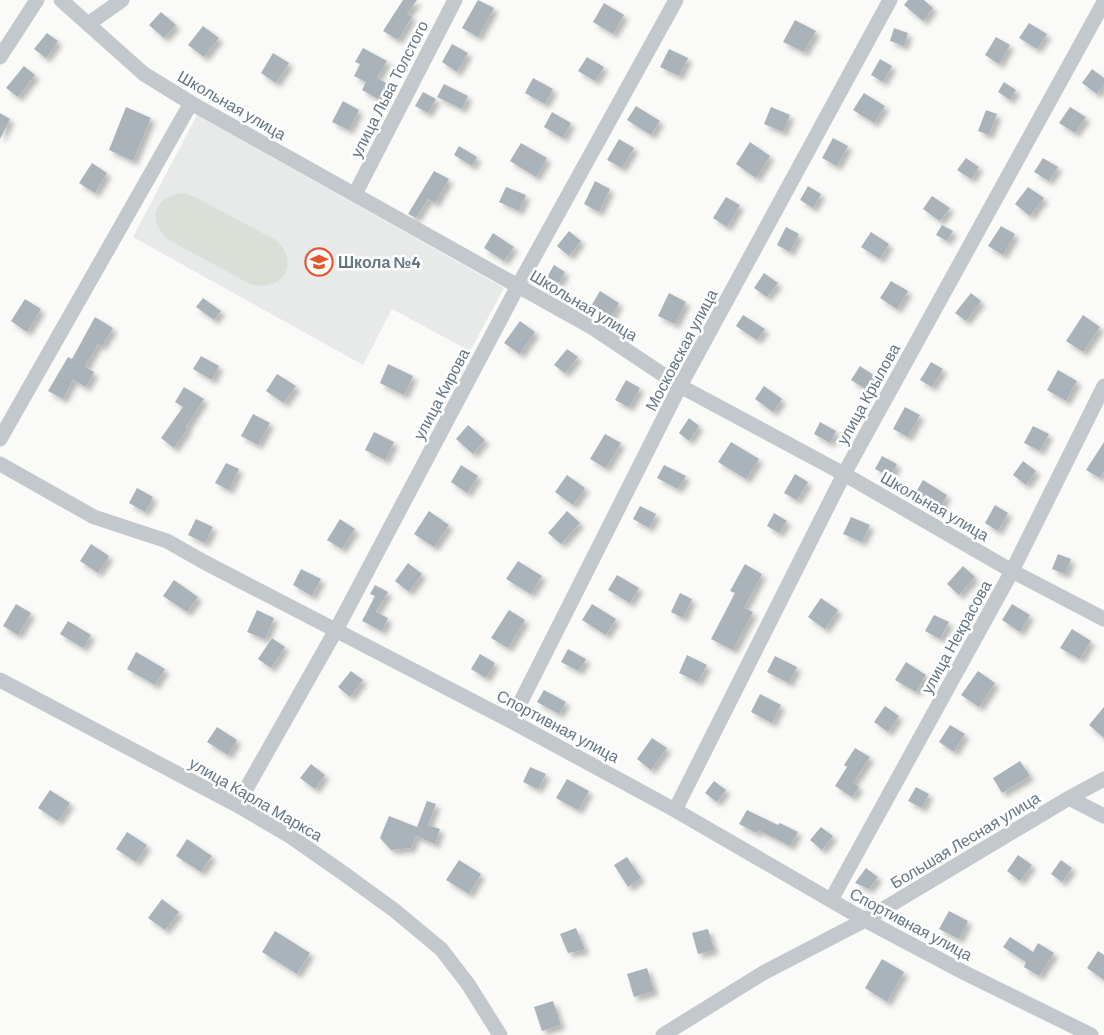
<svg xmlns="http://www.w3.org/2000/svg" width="1104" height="1035" viewBox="0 0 1104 1035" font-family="Barlow,sans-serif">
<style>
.built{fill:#e8e9e9}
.green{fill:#dadfd7}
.building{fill:#aab3b9;filter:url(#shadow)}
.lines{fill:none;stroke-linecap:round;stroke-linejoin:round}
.minor{stroke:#c3c8cc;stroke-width:15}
.labels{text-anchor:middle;stroke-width:5;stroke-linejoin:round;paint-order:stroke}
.street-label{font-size:16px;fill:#657683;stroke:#fff}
.poi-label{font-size:16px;font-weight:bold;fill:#657683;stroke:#fff;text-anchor:start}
</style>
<defs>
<filter id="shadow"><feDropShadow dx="4.5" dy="4.5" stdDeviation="2.5" flood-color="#0004"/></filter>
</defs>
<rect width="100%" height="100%" fill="#fafaf8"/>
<!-- built -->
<path class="built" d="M197,115l307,173 -34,63 -78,-42 -29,56 -230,-128z"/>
<!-- green -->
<path class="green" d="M183,193l10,3 81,43c28,21 10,55 -24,45l-81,-44c-23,-18 -15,-44 14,-47z"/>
<!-- building -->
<path class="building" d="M403,0h14l-10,14 5,3 -14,23 -15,-9z
M478,0l16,8 -16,29 -16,-9z
M908,0h16l9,8 -10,13 -19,-16z
M604,3l20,12 -11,19 -20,-12z
M161,12l15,13 -12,13 -15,-13z
M795,20l21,11 -12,21 -21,-10z
M1029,23l18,11 -10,15 -18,-11z
M203,26l16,12 -15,19 -16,-12z
M894,28l14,5 -4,13 -14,-5z
M47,33l11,8 -12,17 -12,-9z
M996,37l14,8 -11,19 -14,-9z
M452,44l16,9 -11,19 -15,-10z
M363,48l24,13 -10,17 9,5 -8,16 -16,-9 4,-8 -12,-6 6,-12 -5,-2z
M669,49l19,9 -9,18 -19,-9z
M273,53l16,10 -13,20 -15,-10z
M587,57l17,10 -9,14 -17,-10z
M880,59l12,7 -9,16 -12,-7z
M24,66l11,9 -17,22 -12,-9z
M1092,69l12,9v6l-7,10 -15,-11z
M533,78l20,11 -8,15 -20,-11z
M1004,82l12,8 -6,10 -12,-8z
M444,84l24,12 -6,13 -25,-12z
M423,92l13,7 -8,14 -13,-7z
M864,93l21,13 -11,17 -21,-13z
M343,101l16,9 -10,20 -17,-8z
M636,106l24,15 -9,14 -24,-15z
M126,107l25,11 -18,43 -24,-11z
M771,107l19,8 -7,17 -19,-8z
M1070,107l16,10 -11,16 -16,-10z
M986,110l11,4 -8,21 -11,-4z
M552,112l19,11 -8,15 -19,-11z
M0,113l10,6 -10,20z
M833,138l15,8 -11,20 -15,-8z
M619,139l15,9 -12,20 -15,-8z
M750,142l20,14 -14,22 -20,-14z
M521,143l26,15 -11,19 -26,-16z
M459,146l18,11 -5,9 -18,-11z
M966,158l13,9 -8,12 -14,-9z
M1043,158l15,9 -9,14 -15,-9z
M92,163l15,10 -12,20 -16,-10z
M434,171l15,8 -14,24 -7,-4 -12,19 -8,-4z
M595,181l15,8 -11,23 -15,-8z
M808,186l13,8 -8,14 -13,-8z
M506,187l20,8 -7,16 -20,-9z
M1028,187l16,11 -14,18 -15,-12z
M932,196l18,12 -10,13 -17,-12z
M726,197l14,8 -13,22 -14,-9z
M942,225l11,6 -6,10 -11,-6z
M1001,226l14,8 -12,21 -15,-9z
M786,227l13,7 -9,18 -13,-7z
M569,231l12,10 -12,15 -12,-10z
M871,232l18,12 -9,15 -19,-12z
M493,233l21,14 -10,14 -20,-13z
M554,265l11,7 -6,11 -12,-6z
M764,273l14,10 -11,14 -13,-9z
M891,281l17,10 -11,18 -17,-11z
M600,291l19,12 -8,14 -20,-11z
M669,293l17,9 -11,22 -17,-8z
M971,293l10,8 -15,20 -11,-8z
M203,298l18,13 -7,9 -18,-13z
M25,299l16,10 -14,23 -16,-11z
M743,315l22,14 -8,11 -21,-14z
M1083,315l17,12 -17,25 -17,-11z
M95,317l18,11 -11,18 -4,-2 -13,23 9,5 -8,15 -13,-7 -10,19 -15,-8 20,-34 4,2z
M520,321l15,11 -15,22 -16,-11z
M567,349l11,8 -13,16 -11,-8z
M201,356l18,10 -7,14 -19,-11z
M931,362l12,7 -11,18 -12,-7z
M388,364l25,12 -9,19 -24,-12z
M860,366l15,10 -8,14 -16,-10z
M1058,370l19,11 -11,20 -19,-11z
M277,374l19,12 -12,17 -18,-12z
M626,380l14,8 -11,19 -14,-7z
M764,386l18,13 -9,13 -18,-13z
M184,387l20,12 -18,28 2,1 -14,20 -13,-10 22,-31 -8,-5z
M905,407l15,8 -12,22 -15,-8z
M253,414l17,9 -12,22 -17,-9z
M689,418l10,8 -10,15 -10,-8z
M820,422l16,9 -6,12 -16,-9z
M468,425l17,15 -12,14 -17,-15z
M1033,426l16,8 -9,17 -16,-8z
M374,432l20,10 -9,18 -20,-10z
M605,434l16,9 -15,25 -16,-9z
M731,442l28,17 -13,20 -28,-17z
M1104,442v29l-4,7 -14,-8z
M882,456l15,8 -7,13 -15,-8z
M1023,461l13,10 -10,14 -13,-10z
M226,463l13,6 -10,21 -14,-7z
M461,465l17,11 -11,17 -16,-11z
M664,465l22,11 -8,13 -21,-11z
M795,474l13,8 -11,18 -13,-7z
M567,475l18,13 -12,17 -18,-13z
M923,480l24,15 -6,11 -25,-14z
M137,488l16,9 -8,15 -16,-9z
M995,505l13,8 -10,18 -13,-8z
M640,506l16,8 -7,14 -16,-9z
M429,511l20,14 -15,22 -20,-13z
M567,511l13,12 -19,21 -13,-11z
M774,513l13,8 -8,12 -12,-7z
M851,517l19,8 -8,17 -19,-8z
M196,519l17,8 -8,16 -17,-8z
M340,519l15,10 -13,20 -15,-9z
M91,544l18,12 -11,17 -18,-12z
M1058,554l13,5 -6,15 -13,-5z
M518,561l24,15 -11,18 -25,-15z
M408,563l14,11 -13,18 -14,-11z
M745,564l17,10 -18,34 9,4 -20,38 -22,-11 24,-46 -5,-2z
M963,566l12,11 -16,18 -12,-11z
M301,569l20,10 -9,17 -19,-11z
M617,575l22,13 -9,15 -22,-13z
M174,580l24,17 -11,15 -24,-16z
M375,585l13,7 -12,20 12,6 -6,13 -20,-10 13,-25 -5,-2z
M680,593l12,6 -9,19 -12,-6z
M821,598l17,12 -13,19 -17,-12z
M16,604l15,9 -13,22 -15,-9z
M592,604l24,15 -10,16 -24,-15z
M1012,604l18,11 -10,17 -18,-12z
M257,610l17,8 -9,21 -18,-7z
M509,610l16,10 -17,28 -17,-10z
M934,615l15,7 -9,17 -15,-8z
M68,621l23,14 -8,13 -23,-14z
M1072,629l19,12 -11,18 -20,-11z
M272,638l13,9 -14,21 -13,-9z
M568,649l18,10 -7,12 -18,-9z
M136,652l29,17 -10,16 -28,-16z
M480,654l15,9 -9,15 -15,-9z
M687,655l20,10 -9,17 -19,-9z
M775,656l22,11 -8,16 -22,-11z
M906,662l20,13 -10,17 -21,-12z
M351,671l12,9 -13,17 -12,-10z
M978,671l17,12 -16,24 -18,-12z
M544,690l22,12 -7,12 -22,-12z
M760,694l21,11 -9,18 -21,-11z
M885,706l14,10 -11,16 -14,-10z
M1104,707v31l-15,-13z
M950,725l15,9 -11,18 -15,-10z
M217,727l20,13 -9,15 -21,-13z
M652,738l15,10 -16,22 -14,-11z
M855,748l15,9 -17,26 6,4 -7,10 -17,-11 12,-19 -3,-2z
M1020,761l10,15 -28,17 -9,-15z
M311,764l14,11 -10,14 -15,-11z
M530,767l16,7 -8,15 -15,-7z
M567,779l22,12 -11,19 -22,-12z
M714,781l12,9 -9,12 -12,-9z
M916,787l13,7 -7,14 -14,-7z
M50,790l20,13 -12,18 -20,-13z
M427,801l9,3 -8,21 12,4 -5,15 -19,-8 -5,12 -20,2 -11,-12 9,-22 28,11z
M747,810l31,15 2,-2 18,9 -8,14 -32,-16 -1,3 -18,-9z
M821,827l12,9 -11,14 -12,-10z
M127,832l20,13 -11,17 -20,-13z
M187,839l25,17 -11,16 -25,-16z
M1018,855l14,10 -12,16 -13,-10z
M627,857l14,21 -13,9 -14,-22z
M459,860l22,14 -12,20 -23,-14z
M1061,860l11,8 -10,14 -11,-8z
M866,868l12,9 -9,12 -14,-6z
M162,899l17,13 -14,18 -17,-12z
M949,911l19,10 -9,18 -20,-10z
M576,928l9,22 -17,3 -8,-19z
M708,929l6,21 -16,4 -6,-21z
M275,931l35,22 -13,21 -35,-22z
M1010,937l23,15 5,-9 16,10 -15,23 -15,-9 2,-5 -23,-15z
M1098,951l6,4v25l-17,-12z
M882,959l22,13 -17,30 -22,-14z
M647,968l7,23 -20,6 -7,-23z
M553,1001l8,24 -19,6 -8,-24z"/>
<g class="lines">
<!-- minor -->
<path class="minor" d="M61,0l83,74 47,29 402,225 87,58 164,88 168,97 92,48
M88,24l34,-24
M0,57l37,-57
M355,194l100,-194
M0,439l191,-336
M0,464l94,53 73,24 37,21 307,159 164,89 190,110 100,53 126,62
M0,680l237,125 53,31 53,37 51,37 47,39 27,35 32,51
M511,721l169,-335 210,-386
M1069,798l35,18
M237,805l99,-175 182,-344 158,-286
M675,810l169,-336 260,-472
M831,900l181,-329 92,-185
M663,1035l100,-62 102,-53 204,-122 35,-19"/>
</g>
<!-- icons -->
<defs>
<g id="school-ring" transform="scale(1.4375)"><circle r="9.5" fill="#fff" stroke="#e4572e" stroke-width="1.5"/><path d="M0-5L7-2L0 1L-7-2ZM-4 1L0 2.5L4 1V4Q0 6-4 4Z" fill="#e4572e"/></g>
</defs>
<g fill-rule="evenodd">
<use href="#school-ring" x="319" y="262"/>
</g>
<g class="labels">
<!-- street labels -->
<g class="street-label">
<text transform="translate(389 89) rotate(-63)" y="6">улица Льва Толстого</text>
<text transform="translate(232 105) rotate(30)" y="6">Школьная улица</text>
<text transform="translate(584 305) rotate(31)" y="6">Школьная улица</text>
<text transform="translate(681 350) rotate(-62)" y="6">Московская улица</text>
<text transform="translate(441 394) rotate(-62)" y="6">улица Кирова</text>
<text transform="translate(868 394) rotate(-61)" y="6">улица Крылова</text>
<text transform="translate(935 506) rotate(30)" y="6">Школьная улица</text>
<text transform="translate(956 637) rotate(-61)" y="6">улица Некрасова</text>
<text transform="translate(558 726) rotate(28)" y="6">Спортивная улица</text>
<text transform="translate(256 799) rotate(30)" y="6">улица Карла Маркса</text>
<text transform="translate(965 840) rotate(-31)" y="6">Большая Лесная улица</text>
<text transform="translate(911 924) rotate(28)" y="6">Спортивная улица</text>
</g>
<!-- poi labels -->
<g class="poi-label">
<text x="338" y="268">Школа №4</text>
</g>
</g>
</svg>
